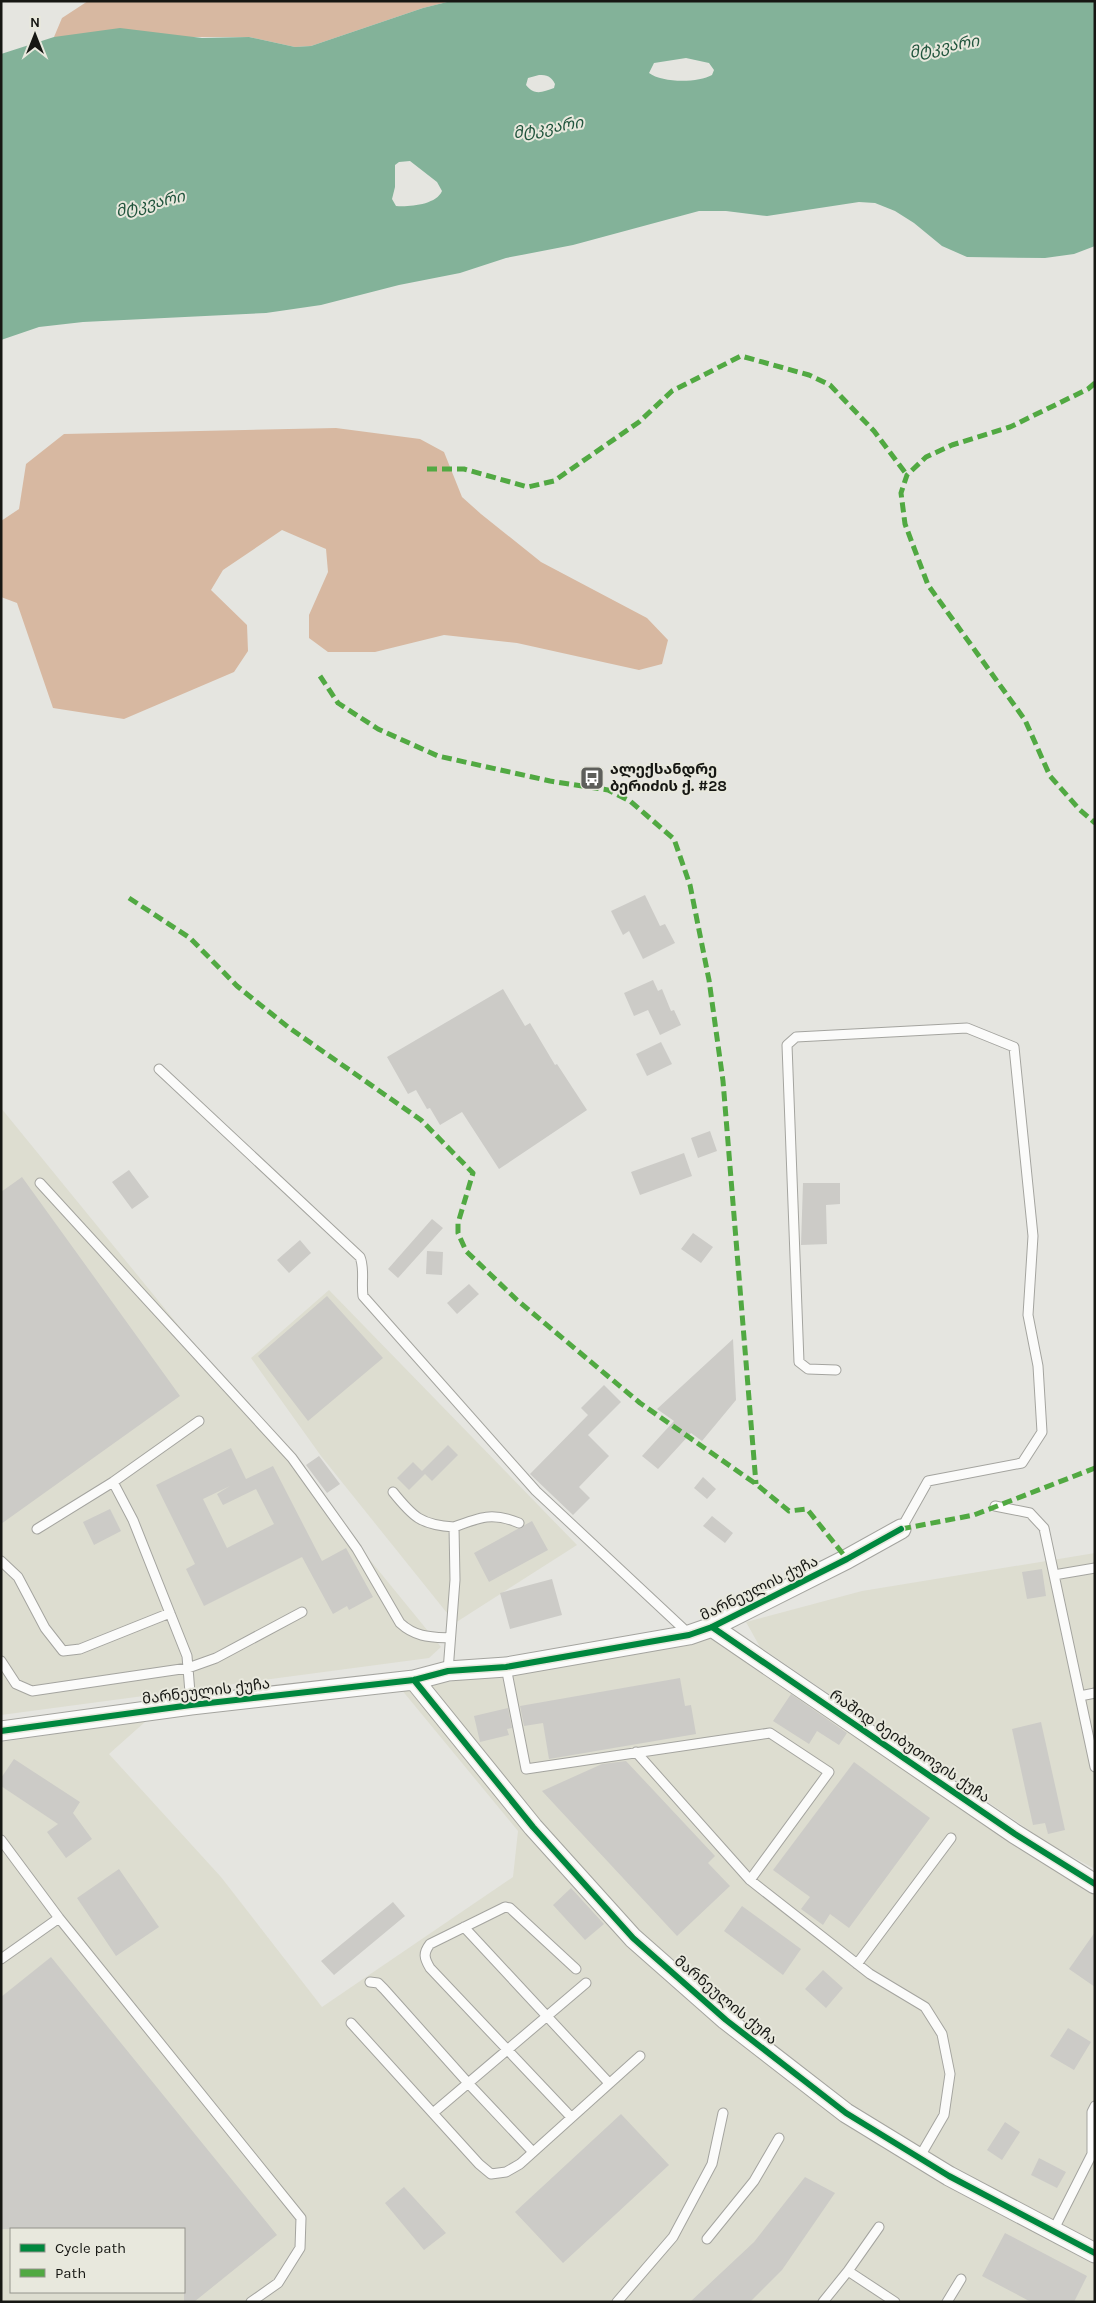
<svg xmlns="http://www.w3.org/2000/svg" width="1096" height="2303" viewBox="0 0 1096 2303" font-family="Karla,'Noto Sans Georgian',sans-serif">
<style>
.built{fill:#ddddd0;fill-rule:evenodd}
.forest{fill:#d7b8a1}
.water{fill:#83b299;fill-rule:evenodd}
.building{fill:#cccbc7;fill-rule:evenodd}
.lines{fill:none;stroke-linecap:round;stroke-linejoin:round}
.service-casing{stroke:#a4a49f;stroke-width:11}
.minor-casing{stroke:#a4a49f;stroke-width:21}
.service{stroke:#fbfbfa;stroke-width:9}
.minor{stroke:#fbfbfa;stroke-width:19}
.quiet{stroke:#51a942;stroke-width:5;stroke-dasharray:10 5;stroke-linecap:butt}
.cycleway-casing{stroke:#e8e8dd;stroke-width:9}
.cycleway{stroke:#00873e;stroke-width:6}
.labels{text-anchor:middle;stroke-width:4;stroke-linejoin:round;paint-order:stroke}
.poi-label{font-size:15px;font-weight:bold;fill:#161713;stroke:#e8e8dd;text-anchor:start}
.street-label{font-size:15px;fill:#161713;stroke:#e8e8dd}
.water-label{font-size:16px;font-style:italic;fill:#21553d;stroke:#e8e8dd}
</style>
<rect width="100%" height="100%" fill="#e5e5e0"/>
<!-- built -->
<path class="built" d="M1,1108l440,539 -12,11 -428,57z
M329,1290l248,255 -122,78 -134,-167 -70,-98z
M1095,1553v316l-41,-22 -294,-200 -14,-25 116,-31z
M713,1635l382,258v409h-1094v-560l145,-21 -37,33 112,123 101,130 191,-130 5,-46 -117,-142 66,-10zM11,2229h173v63h-173z"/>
<!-- forest -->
<path class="forest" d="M88,1h363l-28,7 -112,38 -16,1 -46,-10h-195l8,-19z
M336,428l84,11 24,13 18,45 19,17 60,48 106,56 21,22 -6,24 -23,6 -122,-27 -73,-8 -69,17h-47l-19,-14v-23l19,-43 -2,-23 -44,-19 -59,40 -12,20 36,35 1,26 -14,21 -110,47 -71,-11 -36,-105 -16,-6v-76l18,-12 7,-45 38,-30z"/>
<!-- water -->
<path class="water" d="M451,1h644v245l-21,8 -29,4 -78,-1 -25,-11 -28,-23 -19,-12 -20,-8 -16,-1 -92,14 -41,-5h-27l-126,34 -67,13 -46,15 -61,12 -78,20 -55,8 -183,9 -44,5 -38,13v-286l53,-17 66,-9 82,10 47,-1 46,10 16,-1 112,-38zM686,58l23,5 5,7 -2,5c-14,8 -50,8 -63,-2l5,-10zM539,75c8,0 12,1 16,9l-1,4c-11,4 -20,8 -28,-3l2,-7zM410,161l27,21 5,9c-6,14 -33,16 -46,15l-4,-7 3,-12v-22l4,-3z"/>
<!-- building -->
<path class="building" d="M645,895l15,31 5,-2 10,19 -32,16 -14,-28 -6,4 -12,-24z
M653,980l5,11 4,-2 9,22 3,-1 7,15 -21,10 -12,-25 -14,6 -10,-23z
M503,989l22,37 5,-3 25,42 2,-1 30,46 -88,59 -37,-57 -22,13 -10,-17 -3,1 -11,-19 -8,4 -21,-37z
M661,1042l11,22 -25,12 -11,-22z
M710,1131l7,20 -19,7 -7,-20z
M684,1153l8,23 -52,19 -9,-23z
M129,1170l20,27 -17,12 -20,-27z
M22,1177l158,219 -179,128v-332z
M803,1183h37v21l-14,1 1,39 -26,1z
M432,1219l11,9 -45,50 -10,-9z
M693,1233l20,14 -12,16 -20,-14z
M300,1240l11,13 -22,20 -12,-13z
M427,1251l16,1 -1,23 -16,-1z
M469,1284l10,10 -22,20 -10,-11z
M327,1296l56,62 -75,63 -50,-65z
M733,1339l3,61 -34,41 -11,-8 -33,36 -16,-13 32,-35 -17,-12z
M604,1385l17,17 -33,33 21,21 -30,31 11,11 -17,17 -43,-41 58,-59 -7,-7z
M448,1445l10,10 -26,26 -7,-7 -16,16 -12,-12 16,-16 9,9z
M231,1448l15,31 27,-13 49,95 24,-13 27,49 -24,13 -2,-4 -14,8 -31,-57 -98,49 -18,-37 9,-5 -39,-79zM230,1486l-13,8 6,11 33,-16 18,35 -47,24 -24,-49z
M319,1456l21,28 -13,9 -21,-28z
M703,1477l13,12 -9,10 -13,-11z
M110,1509l11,22 -27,14 -11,-23z
M712,1516l21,17 -8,10 -22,-17z
M532,1521l16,29 -59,32 -15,-29z
M1042,1569l4,27 -19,3 -5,-27z
M552,1579l10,36 -52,14 -10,-36z
M680,1678l5,28 6,-1 5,29 -147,25 -6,-36 -19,3 -4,-20z
M791,1694l56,39 -8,12 -22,-14 -8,13 -36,-23z
M508,1708l4,20 -5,1 2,6 -29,7 -6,-26z
M1041,1722l24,108 -17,4 -3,-11 -12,2 -21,-96z
M14,1759l66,43 -7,11 19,26 -26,19 -19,-26 11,-8 -57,-38v-8z
M626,1761l89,95 -7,7 22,23 -53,50 -135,-145 60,-27z
M854,1762l76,56 -81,110 -19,-14 -7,11 -22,-16 9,-12 -37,-27z
M119,1869l40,58 -43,29 -39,-58z
M571,1888l33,36 -19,16 -32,-35z
M393,1902l12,14 -71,59 -13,-14z
M742,1906l59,43 -18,26 -59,-44z
M1095,1932v55l-26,-18z
M51,1957l226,278 -83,67h-10v-73h-183v-232z
M823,1970l20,18 -17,20 -21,-19z
M1068,2028l23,14 -17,28 -24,-14z
M621,2114l48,51 -106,98 -48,-51z
M1005,2122l15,10 -18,28 -15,-10z
M1039,2158l27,14 -9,16 -26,-13z
M805,2177l30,16 -53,77 -32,32h-60l64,-60z
M404,2187l42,46 -22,17 -39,-47z
M1005,2233l82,43 -13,26h-43l-49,-26z"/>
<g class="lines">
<!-- service casing -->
<g class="service-casing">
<path id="service" d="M159,1069l201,188c5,12 1,25 3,39l173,195 153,143
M40,1183l252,275 65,91 43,74c15,14 30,14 49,15
M836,1370l-28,-1 -9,-7 -12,-317 9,-8 171,-9 47,19 19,189 -5,79 10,51 4,66 -20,31 -94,18 -27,48
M113,1482l20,38 54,136 4,49
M393,1492c20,25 28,33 61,35l1,53 -7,91
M995,1506l35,7 14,15 51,239
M454,1527c26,-10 39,-15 65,-4
M37,1529l76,-47 86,-61
M1,1561l17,16 27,51 18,23 17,-2 90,-36
M1054,1575l41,-7
M1,1661l15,23 16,7 156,-23 28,-10 86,-46
M506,1667l20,102 244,-36 59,39 -79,108
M1080,1696l15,-3
M636,1752l114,128 120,94 55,33 17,27 8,40 -6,41 -25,43
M1,1840l58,78 242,300 -1,30 -22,35 -27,19
M464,1927l145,156
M1,1959l58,-41
M857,1964l94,-126
M370,1982l8,1 6,6 84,94 65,69
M351,2023l128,141 12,10 15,-2 14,-8 120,-108
M433,2113l153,-130
M571,2117l-141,-149c-6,-10 -7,-15 0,-24l75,-37 5,1 66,61
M1053,2231l39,-77v-42l3,-6
M707,2239l47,-58 25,-43
M848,2271l47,31
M617,2302l56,-65 39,-73 11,-51
M823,2302l25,-31 31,-44
M947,2302l14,-23"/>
</g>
<!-- minor casing -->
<g class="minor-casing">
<path id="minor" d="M712,1627l303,207 80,50
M414,1680l119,147 100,111 93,82 120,93 103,63 146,77
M1,1731l190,-26 223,-25 34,-9 58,-4 183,-32 23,-8 135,-68 54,-30"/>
</g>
<!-- service -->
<use href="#service" class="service"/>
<!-- minor -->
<use href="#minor" class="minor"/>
<!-- quiet -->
<path class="quiet" d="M1095,383l-7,6 -78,38 -58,18 -26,12 -19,18 -6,18 4,31 23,61 97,135 25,56 29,33 16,14
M427,469h37l64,18 26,-6 85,-59 33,-31 69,-35 68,19 21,10 44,46 33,44
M320,676l18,27 40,26 60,27 112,25 58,9 22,11 44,38 16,46 19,95 14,101 33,403
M129,898l61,40 47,48 51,41 133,93 52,53 -15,50v10l8,18 51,49 123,103 116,81 33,27 18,-2 40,50
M901,1529l73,-14 121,-47"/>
<!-- cycleway casing -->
<g class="cycleway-casing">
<path id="cycleway" d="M712,1627l303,207 80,50
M414,1680l119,147 100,111 93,82 120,93 103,63 146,77
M1,1731l190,-26 223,-25 34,-9 58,-4 183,-32 23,-8 135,-68 54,-30"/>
</g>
<!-- cycleway -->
<use href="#cycleway" class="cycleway"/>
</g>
<!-- icons -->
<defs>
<g id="bus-square" transform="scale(1.25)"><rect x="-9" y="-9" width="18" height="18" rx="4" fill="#5e5f5b" stroke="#e8e8dd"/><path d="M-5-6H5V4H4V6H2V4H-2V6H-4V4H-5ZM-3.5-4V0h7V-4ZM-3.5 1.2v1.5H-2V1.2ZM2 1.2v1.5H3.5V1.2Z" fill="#fff"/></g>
</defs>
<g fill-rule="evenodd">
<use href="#bus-square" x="592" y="778"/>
</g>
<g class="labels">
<!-- poi labels -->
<g class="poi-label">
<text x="610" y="774">ალექსანდრე<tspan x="610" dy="17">ბერიძის ქ. #28</tspan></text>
</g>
<!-- street labels -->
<g class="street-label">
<text transform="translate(759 1588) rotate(-26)" y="5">მარნეულის ქუჩა</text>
<text transform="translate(206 1691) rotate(-7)" y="5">მარნეულის ქუჩა</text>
<text transform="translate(910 1746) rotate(34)" y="5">რაშიდ ბეიბუთოვის ქუჩა</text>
<text transform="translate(726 2000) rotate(40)" y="5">მარნეულის ქუჩა</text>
</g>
<!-- water labels -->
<g class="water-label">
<text transform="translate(944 46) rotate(-10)" y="6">მტკვარი</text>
<text transform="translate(548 127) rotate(-9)" y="6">მტკვარი</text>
<text transform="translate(150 203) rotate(-13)" y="6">მტკვარი</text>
</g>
</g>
<!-- border -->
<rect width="1096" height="2303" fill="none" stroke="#161713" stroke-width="5"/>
<!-- legend -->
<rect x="10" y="2228" width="175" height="65" fill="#e8e8dd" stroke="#94948c"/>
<rect x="20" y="2244" width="25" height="8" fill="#00873e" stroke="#94948c"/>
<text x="55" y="2253" font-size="15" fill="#161713">Cycle path</text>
<rect x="20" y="2269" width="25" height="8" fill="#51a942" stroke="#94948c"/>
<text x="55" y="2278" font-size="15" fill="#161713">Path</text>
<!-- north arrow -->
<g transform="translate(35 35)" stroke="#e8e8dd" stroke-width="4" paint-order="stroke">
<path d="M0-4L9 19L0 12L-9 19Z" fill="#161713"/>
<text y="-8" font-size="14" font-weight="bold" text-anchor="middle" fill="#161713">N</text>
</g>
</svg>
